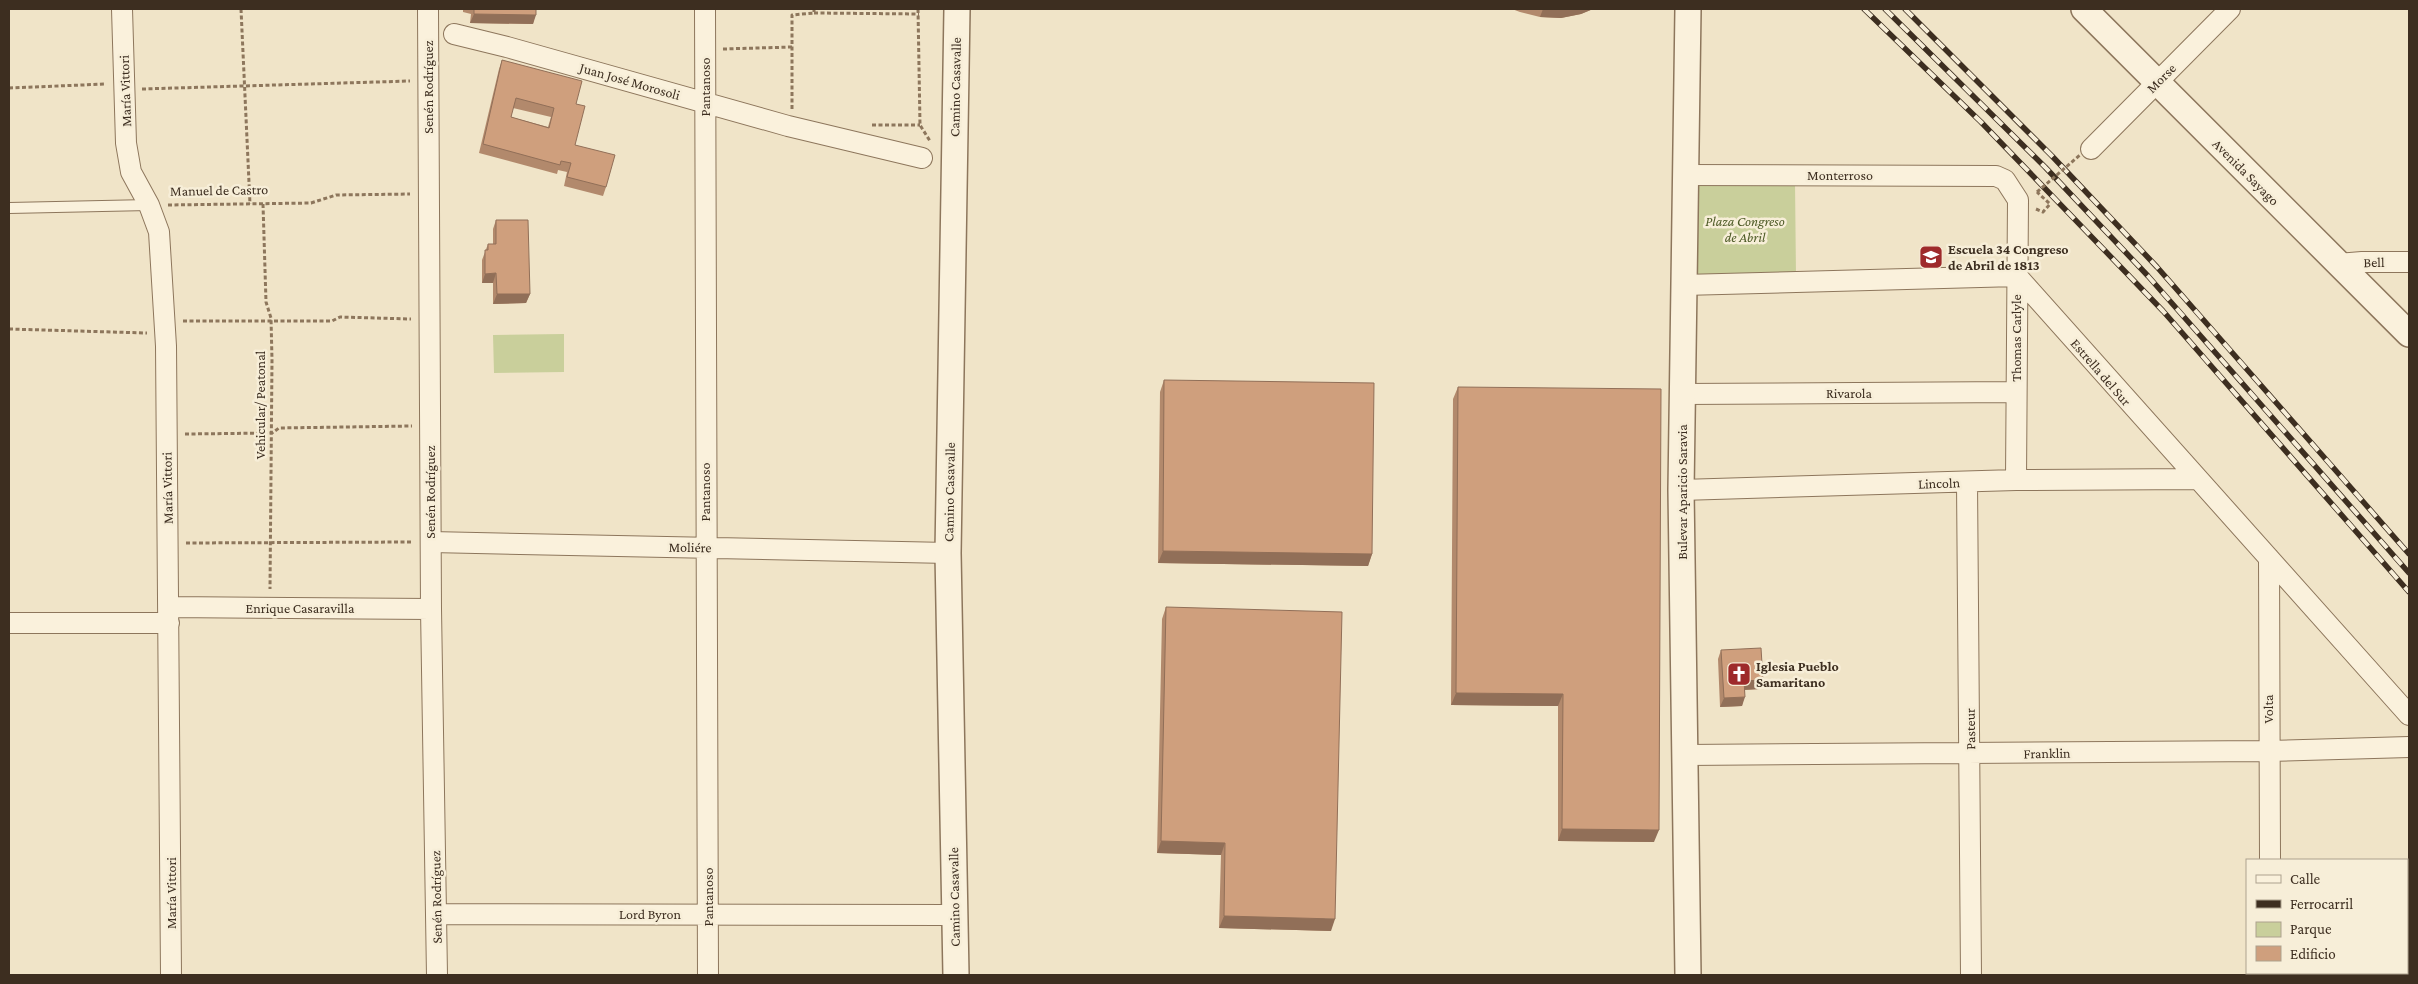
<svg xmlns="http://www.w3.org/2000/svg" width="2418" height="984" viewBox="0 0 2418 984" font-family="'Crimson Pro',serif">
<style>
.green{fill:#c9cf9b}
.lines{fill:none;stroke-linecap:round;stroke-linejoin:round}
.service-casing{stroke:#8d765c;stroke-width:12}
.minor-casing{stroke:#8d765c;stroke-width:22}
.tertiary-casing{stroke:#8d765c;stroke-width:28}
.path{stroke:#8d765c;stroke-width:3;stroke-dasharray:4 2.5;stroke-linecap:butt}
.service{stroke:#faf1dc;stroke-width:10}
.minor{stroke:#faf1dc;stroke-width:20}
.tertiary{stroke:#faf1dc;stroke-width:25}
.rail-casing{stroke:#3d2e20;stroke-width:5.5}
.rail{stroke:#f7eed8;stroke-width:4;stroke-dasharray:11;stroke-linecap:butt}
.path-bridge{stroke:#8d765c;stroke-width:3;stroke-dasharray:4 2.5;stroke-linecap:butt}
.wall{fill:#b2896c;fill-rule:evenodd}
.shaded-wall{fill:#916f58}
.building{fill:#cf9f7d;stroke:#916f58;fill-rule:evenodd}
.labels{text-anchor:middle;stroke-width:5;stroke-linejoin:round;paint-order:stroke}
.street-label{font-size:14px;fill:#3d2e20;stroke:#f7eed8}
.park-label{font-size:14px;font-style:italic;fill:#4d5a26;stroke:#f7eed8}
.poi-label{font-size:14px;font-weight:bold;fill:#3d2e20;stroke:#f7eed8;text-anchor:start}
</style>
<rect width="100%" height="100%" fill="#f0e4c8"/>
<!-- green -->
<path class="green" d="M1795,182l1,94h-98l-3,-3 1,-89z
M564,334v38l-70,1 -1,-38z"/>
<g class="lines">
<!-- service casing -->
<g class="service-casing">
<path id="service" d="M9,208l140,-3"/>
</g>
<!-- minor casing -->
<g class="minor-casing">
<path id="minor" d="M122,9l4,134 5,29 18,33 10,27 7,114 5,629
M428,9l3,600 6,366
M705,9l3,966
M454,34l53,13 281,79 134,32
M2091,149l139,-140
M1684,175l312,1 9,4 13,20 -2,280
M2338,264l24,-2h47
M1683,285l334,-9 392,439
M1682,394l334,-2
M1967,482l4,493
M1681,490l335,-10 180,-1
M431,542l517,11
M2269,558l1,302
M169,607l262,2
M9,623h160
M1685,755l583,-4 141,-4
M436,914l518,1
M2273,973v2"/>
</g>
<!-- tertiary casing -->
<g class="tertiary-casing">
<path id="tertiary" d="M1688,9l-7,481 7,485
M2084,9l325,325
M956,975l-8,-422 9,-544"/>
</g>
<!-- path -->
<path class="path" d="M241,9l9,195
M918,9l2,116 10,16
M814,13l105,1
M723,49l69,-2
M9,88l97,-4
M142,89l268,-8
M792,109v-94l22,-2v-4
M872,125h48
M263,204l3,98 5,16 1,42 -2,229
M168,205l143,-2 25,-8 74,-1
M2036,209l7,3 7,-8 -13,-12
M183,321h149l8,-4 71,2
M9,329l138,4
M185,434l87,-1 7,-5 133,-2
M186,543l226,-1"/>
<!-- service -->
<use href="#service" class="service"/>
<!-- minor -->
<use href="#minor" class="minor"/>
<!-- tertiary -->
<use href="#tertiary" class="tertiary"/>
<!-- rail casing -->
<g class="rail-casing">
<path id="rail" d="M1864,9l117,113 182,189 246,281
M1885,9l160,158 103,109 261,297
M1905,9l147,147 105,111 252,287"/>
</g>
<!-- rail -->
<use href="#rail" class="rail"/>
<!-- path-bridge -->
<path class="path-bridge" d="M2037,192l43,-37"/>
</g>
<!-- wall -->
<path class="wall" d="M463,9h73l-3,15 -63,-1 1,-9 -8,-2z
M1512,9h81l-12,5 -20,4 -21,-1 -20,-5z
M502,60l74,44 -1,41 31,42 -3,9 -39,-10 3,-14 -9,-2 -1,4 -78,-21 20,-84zM513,108l38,9 -3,10 -37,-10z
M496,220l34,74 -4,9 -33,1v-21h-11v-23l6,-16h5v-15z
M1164,380l208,174 -4,12 -210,-3 2,-171z
M1458,387l196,455 -96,-1v-135l-107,-1 2,-306z
M1166,607l165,324 -112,-3 2,-73 -64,-2 5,-234z
M1721,650l42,30 -3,9 -15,1 -3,16 -22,1 -2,-48z"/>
<!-- shaded-wall -->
<path class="shaded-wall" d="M1543,9h50l-12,5 -20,4 -21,-1z
M474,14l62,1 -3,9 -63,-1z
M496,273l-3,10h-11l3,-9z
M497,294h33l-4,9 -33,1z
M1163,551l209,3 -4,12 -210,-3z
M1763,680l-3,9 -19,1 3,-9z
M1456,693l107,1 -5,12 -107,-1z
M1745,697l-3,9 -22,1 4,-9z
M1562,829l97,1 -5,12 -96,-1z
M1161,841l64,2 -4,12 -64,-2z
M1224,916l111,3 -4,12 -112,-3z"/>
<!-- building -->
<path class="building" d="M474,9h62v6l-62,-1z
M502,60l80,21 -6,23 9,2 -10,39 40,10 -9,32 -39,-10 4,-14 -10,-2 -1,4 -77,-21zM516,98l38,10 -5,20 -38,-11z
M496,220h32l2,74h-33l-1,-21 -11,1v-24h3v-6h8z
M1164,380l210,3 -2,171 -209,-3z
M1458,387l203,2 -2,441 -97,-1 1,-135 -107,-1z
M1166,607l176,5 -7,307 -111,-3 1,-73 -64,-2z
M1761,648l2,32 -19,1 1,16 -21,1 -3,-48z"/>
<!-- icons -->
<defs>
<g id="school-square" transform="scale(1.25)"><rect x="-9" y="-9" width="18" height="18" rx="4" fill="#9e2a2b" stroke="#f7eed8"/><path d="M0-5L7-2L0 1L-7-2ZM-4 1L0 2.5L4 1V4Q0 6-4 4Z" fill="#fff"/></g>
<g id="church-square" transform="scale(1.25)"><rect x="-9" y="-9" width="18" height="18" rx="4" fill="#9e2a2b" stroke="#f7eed8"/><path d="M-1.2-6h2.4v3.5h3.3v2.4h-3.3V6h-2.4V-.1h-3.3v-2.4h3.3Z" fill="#fff"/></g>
</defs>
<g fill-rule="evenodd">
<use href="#school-square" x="1931" y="257"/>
<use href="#church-square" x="1739" y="674"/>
</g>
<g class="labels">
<!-- street labels -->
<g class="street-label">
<text transform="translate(2161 78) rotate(-45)" y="5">Morse</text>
<text transform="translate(630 81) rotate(16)" y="5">Juan José Morosoli</text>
<text transform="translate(428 87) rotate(-90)" y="5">Senén Rodríguez</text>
<text transform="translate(705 87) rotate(-90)" y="5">Pantanoso</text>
<text transform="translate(955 87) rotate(-89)" y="5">Camino Casavalle</text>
<text transform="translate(125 91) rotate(-92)" y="5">María Vittori</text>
<text transform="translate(2246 172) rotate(45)" y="5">Avenida Sayago</text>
<text x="1840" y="180">Monterroso</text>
<text transform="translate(219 190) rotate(-1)" y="5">Manuel de Castro</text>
<text transform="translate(2374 262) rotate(-1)" y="5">Bell</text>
<text transform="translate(2016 338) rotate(-90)" y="5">Thomas Carlyle</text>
<text transform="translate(2101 372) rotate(49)" y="5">Estrella del Sur</text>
<text x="1849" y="398">Rivarola</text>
<text transform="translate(260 405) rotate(-90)" y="5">Vehicular/ Peatonal</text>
<text transform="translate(1939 483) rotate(-2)" y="5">Lincoln</text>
<text transform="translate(167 488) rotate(-91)" y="5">María Vittori</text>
<text transform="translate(430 492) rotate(-90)" y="5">Senén Rodríguez</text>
<text transform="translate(705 492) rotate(-90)" y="5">Pantanoso</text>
<text transform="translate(949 492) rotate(-89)" y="5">Camino Casavalle</text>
<text transform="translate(1682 492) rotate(-90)" y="5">Bulevar Aparicio Saravia</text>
<text transform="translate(690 547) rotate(1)" y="5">Moliére</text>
<text x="300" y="613">Enrique Casaravilla</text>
<text transform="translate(2268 709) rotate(-90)" y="5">Volta</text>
<text transform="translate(1970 729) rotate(-91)" y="5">Pasteur</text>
<text transform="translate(2047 753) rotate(-1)" y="5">Franklin</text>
<text transform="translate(171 893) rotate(-90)" y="5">María Vittori</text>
<text transform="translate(436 897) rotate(-91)" y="5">Senén Rodríguez</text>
<text transform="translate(708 897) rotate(-90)" y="5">Pantanoso</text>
<text transform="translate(954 897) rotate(-91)" y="5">Camino Casavalle</text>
<text x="650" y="919">Lord Byron</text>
</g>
<!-- park labels -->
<g class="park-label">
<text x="1745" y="226">Plaza Congreso<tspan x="1745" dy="16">de Abril</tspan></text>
</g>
<!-- poi labels -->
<g class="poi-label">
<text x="1948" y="254">Escuela 34 Congreso<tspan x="1948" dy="16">de Abril de 1813</tspan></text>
<text x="1756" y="671">Iglesia Pueblo<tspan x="1756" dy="16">Samaritano</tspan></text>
</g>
</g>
<!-- border -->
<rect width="2418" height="984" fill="none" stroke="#3d2e20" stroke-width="20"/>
<!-- legend -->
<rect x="2246" y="859" width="162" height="115" fill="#f7eed8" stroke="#ada18e"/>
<rect x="2256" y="875" width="25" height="8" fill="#faf1dc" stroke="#ada18e"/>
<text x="2290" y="884" font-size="15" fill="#3d2e20">Calle</text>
<rect x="2256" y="900" width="25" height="8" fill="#3d2e20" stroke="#ada18e"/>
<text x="2290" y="909" font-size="15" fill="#3d2e20">Ferrocarril</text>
<rect x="2256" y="922" width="25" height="15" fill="#c9cf9b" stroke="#ada18e"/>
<text x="2290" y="934" font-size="15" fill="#3d2e20">Parque</text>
<rect x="2256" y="946" width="25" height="15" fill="#cf9f7d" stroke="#ada18e"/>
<text x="2290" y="959" font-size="15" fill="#3d2e20">Edificio</text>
</svg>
